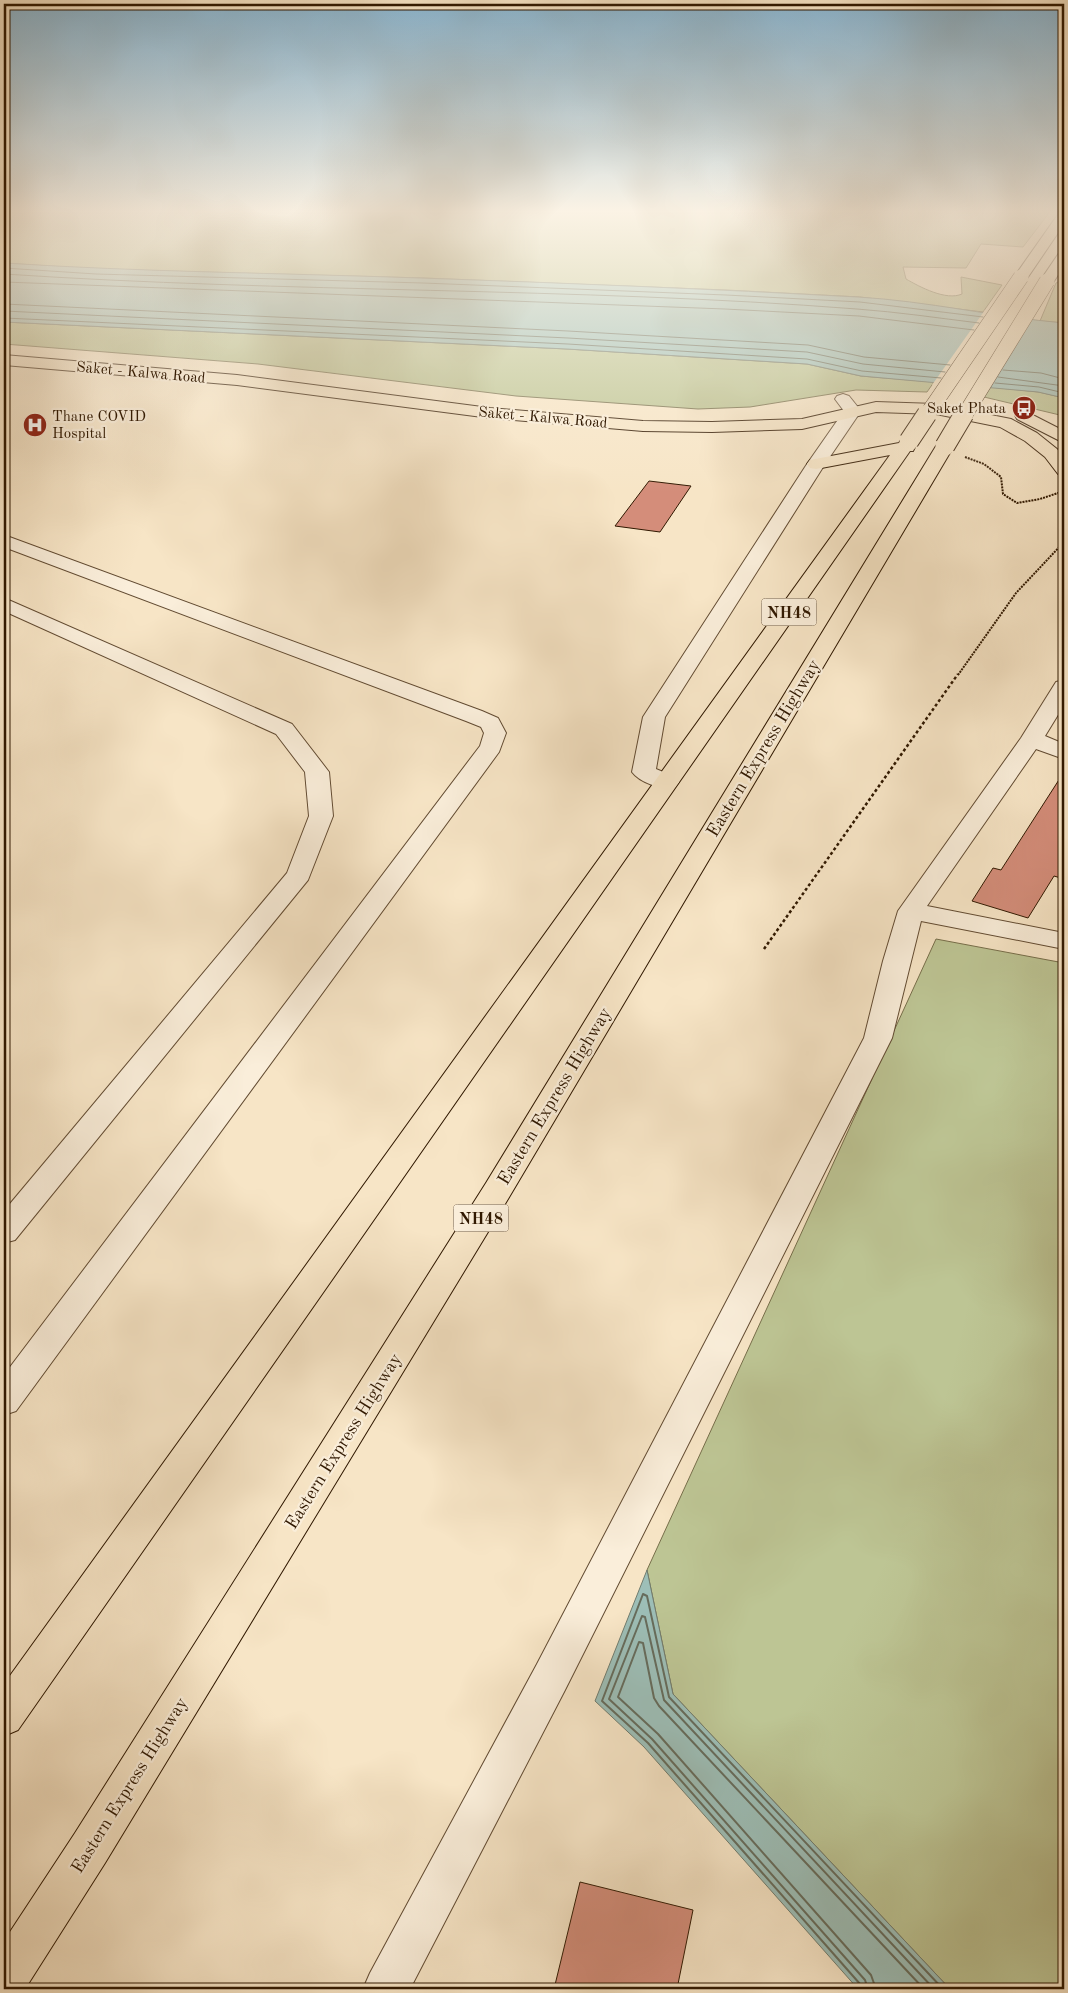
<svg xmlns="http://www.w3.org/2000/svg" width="1068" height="1993" viewBox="0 0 1068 1993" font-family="'Old Standard TT',serif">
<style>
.green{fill:#bdc594;stroke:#766e4a}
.water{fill:#9dbfb8;stroke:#717c6e}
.pier{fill:#f7e5c6}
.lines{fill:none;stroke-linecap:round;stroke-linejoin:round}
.shore-far1{stroke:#666c5c;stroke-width:1}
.shore{stroke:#666c5c;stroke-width:2}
.building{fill:#d48d7a;stroke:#301800}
.minor-casing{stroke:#624b32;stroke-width:2}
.major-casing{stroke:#301800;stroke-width:2}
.highway-casing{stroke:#301800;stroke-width:2}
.path-far1{stroke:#301800;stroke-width:2;stroke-dasharray:2 1;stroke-linecap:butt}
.path{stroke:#301800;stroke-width:2.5;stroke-dasharray:3 2.5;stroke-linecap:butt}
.minor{fill:#faeeda;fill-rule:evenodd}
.major{fill:#f7e5c6;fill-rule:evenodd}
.highway{fill:#f7e5c6;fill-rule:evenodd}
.highway-bridge-far1-casing{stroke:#301800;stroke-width:16;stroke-linecap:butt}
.highway-bridge-casing{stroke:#301800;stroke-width:21;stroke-linecap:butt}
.highway-bridge-far1{stroke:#f7e5c6;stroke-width:15}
.highway-bridge{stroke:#f7e5c6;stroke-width:19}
.labels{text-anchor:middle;stroke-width:4.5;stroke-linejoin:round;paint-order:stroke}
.far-street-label{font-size:15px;fill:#301800;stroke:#faeeda}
.far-poi-label{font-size:15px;fill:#301800;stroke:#faeeda;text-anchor:end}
.shield{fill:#faeeda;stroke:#6d5841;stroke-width:1}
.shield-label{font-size:16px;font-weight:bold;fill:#301800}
.street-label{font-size:18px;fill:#301800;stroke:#faeeda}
</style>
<rect width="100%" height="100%" fill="#f7e5c6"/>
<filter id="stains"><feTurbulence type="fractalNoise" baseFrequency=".004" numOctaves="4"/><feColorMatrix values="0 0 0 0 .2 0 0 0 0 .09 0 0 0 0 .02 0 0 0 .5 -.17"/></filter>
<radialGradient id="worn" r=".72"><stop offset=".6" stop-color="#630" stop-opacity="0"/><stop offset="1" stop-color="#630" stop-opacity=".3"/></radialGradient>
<!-- green -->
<path class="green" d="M4,213h1045l-26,34 -42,-3 -15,24 -63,-1 3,12c14,8 40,22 56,15l-1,-17 41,8 -19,27 -123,-15 -134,-7 -303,-12 -327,-9 -92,-6z
M1064,279v44l-24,-2 16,-38z
M4,322l563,27 240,15 54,12 73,6 -7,10 -71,-2 -106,17 -52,2 -182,-13 -258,-32 -254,-20z
M990,387l49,5 25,6v18l-80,-19z
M936,939l128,24v1026h-114l-277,-295 -26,-124z"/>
<!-- water -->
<path class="water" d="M4,263c138,9 277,10 416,15 146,5 292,11 438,19 69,4 137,20 206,26v75l-26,-6 -177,-16 -54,-12 -240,-15 -563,-27z
M647,1570l26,124 277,295h-92l-214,-242 -49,-46z"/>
<!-- pier -->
<path class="pier" d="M985,310l49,7 -46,73 -56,-5z"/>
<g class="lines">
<!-- shore-far1 -->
<path class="shore-far1" d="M4,268l92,6 327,9 303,12 134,7 123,15
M4,274c284,19 569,13 853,35 41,3 81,9 122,14
M4,282l721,27 134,7 115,14
M4,304l564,27 240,14 56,12 86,8
M4,311l564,27 239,14 56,12 82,8
M4,318l564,26 239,15 55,12 79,7
M1003,370l38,3 23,6
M998,377l66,9
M995,383l44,4 25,6"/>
<!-- shore -->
<path class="shore" d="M862,1989l-2,-5 -212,-241 -46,-42 41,-107 4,2 22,101 274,292
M868,1989l-3,-9 -213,-241 -43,-40 33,-83 3,1 19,83 270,289
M876,1989l-5,-14 -213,-241 -40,-37 21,-55 4,1 11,55 5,8 265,283"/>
</g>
<!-- building -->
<path class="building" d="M649,481l42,5 -31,46 -45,-6z
M1064,772v107l-10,-3 -26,42 -56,-17 21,-33 8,2z
M580,1882l113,28 -16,79h-123z"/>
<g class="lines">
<!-- minor casing -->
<g class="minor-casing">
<path id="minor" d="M843,394l6,2 12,15 -36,53 -160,253 -9,52 19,8 4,5 -4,5c-13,3 -35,-4 -43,-15l11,-55 164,-253 37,-53 -9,-12 2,-3z
M4,535l478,176 16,7 8,15 -7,19 -483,659 -12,4v-40l476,-629 4,-13 -3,-6 -15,-6 -462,-174z
M4,598l288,126 37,48 4,44 -25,64 -293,360 -11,3v-32l283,-338 22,-57 -4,-44 -29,-38 -272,-123z
M1064,680v25l-19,31 19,8v15l-28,-10 -109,157 137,27v16l-143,-28 -29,117 -327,652 -155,299h-47l7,-16 167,-309 327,-626 19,-77 15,-50 123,-173 35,-56z"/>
</g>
<!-- major casing -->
<g class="major-casing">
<path id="major" d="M4,355l233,20 253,33 153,13 69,1 90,-3 74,-17 60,2 75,15 26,14 20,16 7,9v17l-6,-1 -13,-17 -20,-16 -25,-14 -64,-13 -60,-2 -74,17 -90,3 -69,-1 -153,-13 -253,-33 -233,-20z
M1023,410l41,21v12l-47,-24 -2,-4 2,-4z"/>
</g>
<!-- highway casing -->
<g class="highway-casing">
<path id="highway" d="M1059,213h5v11l-38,56h-10l-2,-3z
M1064,252c1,14 -4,20 -12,32h-10l-2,-3 19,-28z
M909,436l6,1 3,4 -5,10h-3l-892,1279 -14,6v-52l886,-1229 -74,14 -6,-1 -3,-4 3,-4 89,-17 4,-6z
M945,441l6,1 3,4 -446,753 -403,664 -80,126h-21v-48l71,-108 411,-650 450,-737 3,-4z"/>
</g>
<!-- path-far1 -->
<path class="path-far1" d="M965,457l19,7 17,13 2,17 14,9 23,-4 24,-8
M958,675l58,-82 48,-51"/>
<!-- path -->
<path class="path" d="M764,949l194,-275"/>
<!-- minor -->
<use href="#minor" class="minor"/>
<!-- major -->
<use href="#major" class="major"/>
<!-- highway -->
<use href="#highway" class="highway"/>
<!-- highway-bridge-far1 casing -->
<g class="highway-bridge-far1-casing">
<path id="highway-bridge-far1" d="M926,416l95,-139
M964,416l83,-135"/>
</g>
<!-- highway-bridge casing -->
<g class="highway-bridge-casing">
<path id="highway-bridge" d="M909,441l18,-27
M945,446l19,-32"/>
</g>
<!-- highway-bridge-far1 -->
<use href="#highway-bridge-far1" class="highway-bridge-far1"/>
<!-- highway-bridge -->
<use href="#highway-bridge" class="highway-bridge"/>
</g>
<!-- sky -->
<linearGradient id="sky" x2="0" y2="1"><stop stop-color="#8ab8d5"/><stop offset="0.43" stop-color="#fbf3e5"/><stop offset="1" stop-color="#fbf3e5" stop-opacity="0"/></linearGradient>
<rect width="1068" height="492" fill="url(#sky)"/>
<!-- icons -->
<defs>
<g id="bus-disc" transform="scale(1.25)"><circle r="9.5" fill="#8f2418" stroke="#faeeda"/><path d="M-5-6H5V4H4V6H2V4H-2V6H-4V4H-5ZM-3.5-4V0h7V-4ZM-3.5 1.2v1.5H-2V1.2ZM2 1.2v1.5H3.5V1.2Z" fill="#fff"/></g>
<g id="hospital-disc" transform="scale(1.25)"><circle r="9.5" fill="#8f2418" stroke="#faeeda"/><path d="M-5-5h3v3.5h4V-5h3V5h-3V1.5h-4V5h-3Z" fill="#fff"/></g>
</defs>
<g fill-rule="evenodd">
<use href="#bus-disc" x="1024" y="408"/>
<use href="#hospital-disc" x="35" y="425"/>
</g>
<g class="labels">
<!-- far-street labels -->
<g class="far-street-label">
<text transform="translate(141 372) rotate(5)" y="5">Saket - Kalwa Road</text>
<text transform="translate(543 417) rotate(5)" y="5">Saket - Kalwa Road</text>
</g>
<!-- far-poi labels -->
<g class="far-poi-label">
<text x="1006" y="413">Saket Phata</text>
<text x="52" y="421" text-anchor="start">Thane COVID<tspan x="52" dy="17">Hospital</tspan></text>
</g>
<!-- shield labels -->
<g class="shield">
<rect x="761.5" y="598.5" width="55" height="27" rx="4"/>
<rect x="453.5" y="1204.5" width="55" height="27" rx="4"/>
</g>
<g class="shield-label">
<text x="789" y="618">NH48</text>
<text x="481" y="1224">NH48</text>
</g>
<!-- street labels -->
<g class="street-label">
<text transform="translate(763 748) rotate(-59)" y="6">Eastern Express Highway</text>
<text transform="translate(554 1096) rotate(-59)" y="6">Eastern Express Highway</text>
<text transform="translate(343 1441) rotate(-58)" y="6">Eastern Express Highway</text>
<text transform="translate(129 1785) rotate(-58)" y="6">Eastern Express Highway</text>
</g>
</g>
<!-- margin -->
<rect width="1068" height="1993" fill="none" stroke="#f7e5c6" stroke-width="20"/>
<rect x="5" y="5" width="1058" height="1983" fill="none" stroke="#301800" stroke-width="2.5"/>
<rect x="10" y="10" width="1048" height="1973" fill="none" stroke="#301800"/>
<rect width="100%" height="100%" filter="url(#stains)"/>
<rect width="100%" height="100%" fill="url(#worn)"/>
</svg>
